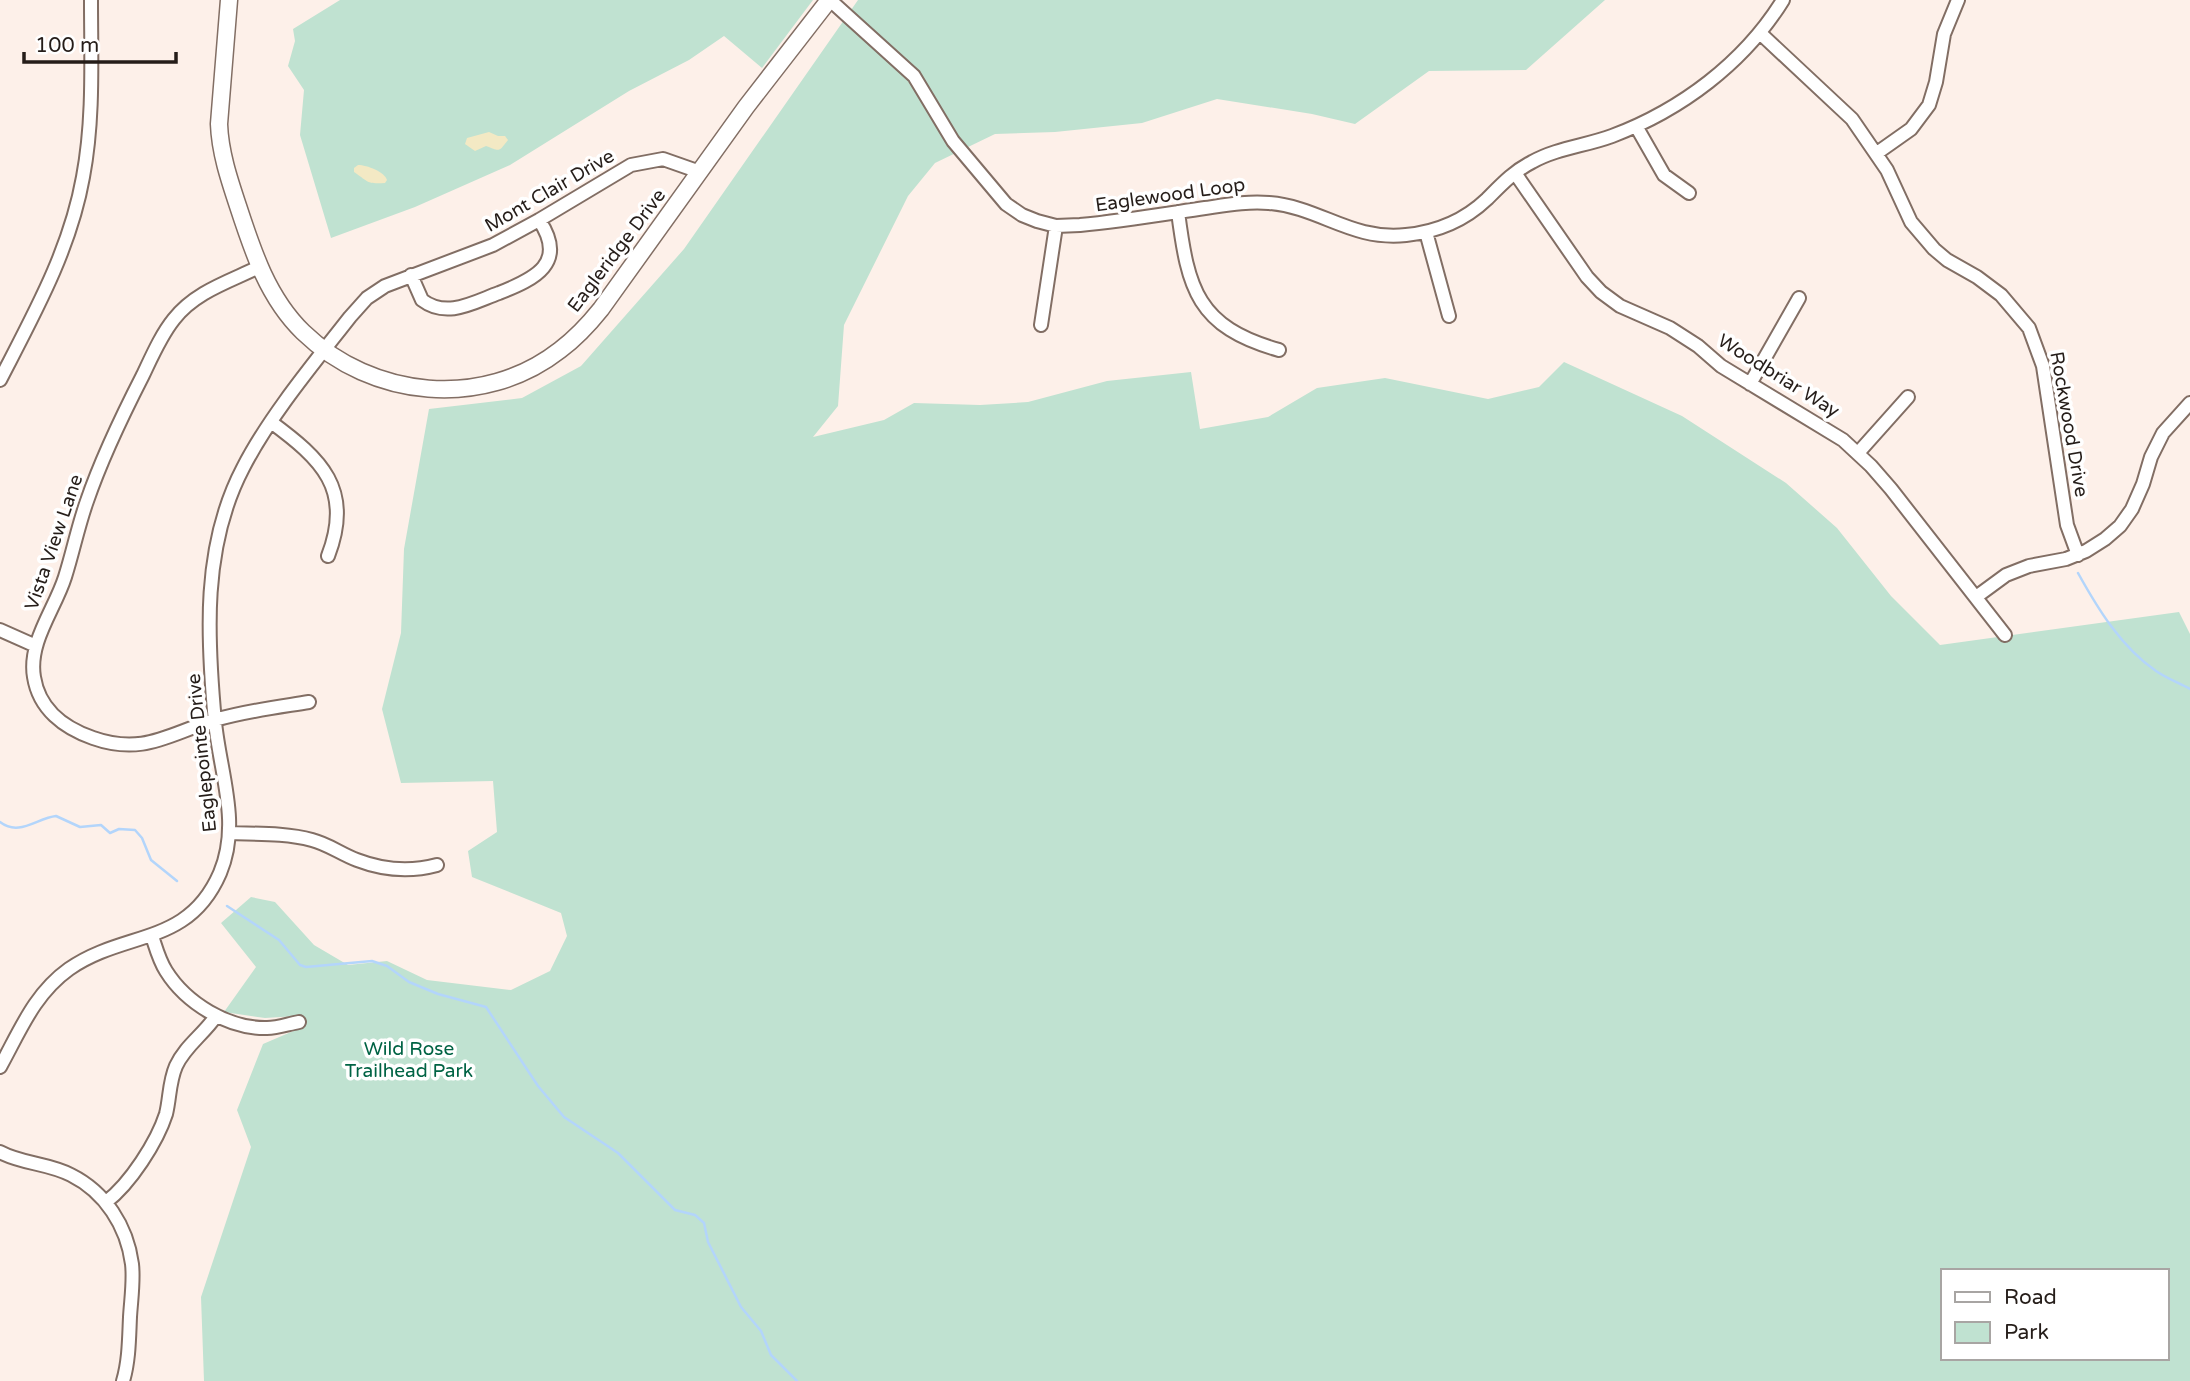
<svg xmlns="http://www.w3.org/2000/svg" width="2190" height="1381" viewBox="0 0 2190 1381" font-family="'Varela Round',sans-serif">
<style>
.green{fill:#c0e2d1;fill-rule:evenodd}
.sand{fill:#f3e9c4}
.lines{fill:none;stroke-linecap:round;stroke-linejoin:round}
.stream{stroke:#b3d5fb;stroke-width:2.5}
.street-casing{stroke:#826e64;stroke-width:16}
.secondary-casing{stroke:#826e64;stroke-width:19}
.street{stroke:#fff;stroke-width:12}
.secondary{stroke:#fff;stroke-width:16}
.labels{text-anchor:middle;stroke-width:7;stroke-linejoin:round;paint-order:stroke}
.street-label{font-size:19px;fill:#251d19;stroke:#fff}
.park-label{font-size:19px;fill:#006344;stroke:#fff}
</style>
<rect width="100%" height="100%" fill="#fdf0e9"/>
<!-- green -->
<path class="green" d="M340,0h473l-51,68 -38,-32 -35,24 -60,31 -119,74 -95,42 -84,31 -31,-103 4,-45 -16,-24 7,-25 -2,-12z
M858,0h747l-79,70 -97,1 -74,53 -43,-10 -95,-15 -75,24 -87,9 -60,2 -60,29 -27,33 -64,129 -6,81 -25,31 71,-17 30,-17 66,2 48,-3 79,-21 84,-9 9,57 68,-12 49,-29 68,-10 103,21 51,-12 25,-25 118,54 104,67 51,45 54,68 49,49 239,-33 11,22v747h-1986l-3,-84 50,-150 -14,-37 26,-66 35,-15 -1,-13 -32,2 -41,-6 32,-45 -35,-44 30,-26 24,5 39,43 34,20 39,-4 40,19 84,10 39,-19 17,-35 -6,-23 -89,-36 -4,-26 29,-19 -4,-51 -92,2 -19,-74 19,-76 3,-84 25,-140 93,-11 59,-32 103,-117zM1943,1271h224v87h-224z"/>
<!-- sand -->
<path class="sand" d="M489,132l9,4h7l3,4c-10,13 -8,11 -22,6l-11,5 -10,-7 2,-6z
M358,165c9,0 27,7 29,15l-2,3c-19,1 -16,-1 -31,-11v-4z"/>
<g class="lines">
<!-- stream -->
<path class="stream" d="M2078,573c20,36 43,74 78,98 10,7 23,12 34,18
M0,822c19,15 37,-4 56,-6l24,11 21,-2 9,8 9,-4 16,1 7,8 9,22 26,21
M227,906l52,34 21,25 6,2 66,-6 15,5 22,16 29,12 48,13 52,79 26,31 54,36 57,57 20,5 9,8 4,19 33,65 20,24 10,24 26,26"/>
<!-- street casing -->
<g class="street-casing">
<path id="street" d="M830,0l84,76 39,65 53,63 16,11 15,6 19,5 24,-1c42,-4 84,-11 125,-17 21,-3 43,-7 64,-5 51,4 82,38 137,32 30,-3 59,-15 81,-36 14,-14 27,-28 45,-37 25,-14 53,-16 80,-26 69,-26 132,-73 171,-136
M1760,33l92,86 35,51 24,52 23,27 13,11 30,17 24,18 28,33 14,38 24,159 11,30
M1636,126l28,49 25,18
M1877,153l34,-24 18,-24 7,-23 8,-48 14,-34
M1515,173l72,104 14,15 19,14 50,22 28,18 23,20 122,74 28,26 20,23 114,146
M1178,212c10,77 19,115 101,138
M1426,232l23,84
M259,267c-31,15 -64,25 -85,52 -13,16 -22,37 -31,56 -21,41 -41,82 -56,126 -9,25 -14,51 -22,76 -10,32 -37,65 -31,100 5,32 30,51 59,61 51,18 77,-5 122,-18 30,-9 63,-13 94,-18
M411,275l11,25c25,19 52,2 77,-7 36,-14 69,-30 40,-73
M1041,325l15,-99
M0,380c34,-66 70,-130 83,-203 11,-58 8,-118 8,-177
M1750,384l49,-86
M271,422c50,37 83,67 57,134
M1858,453l50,-56
M1976,597l30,-22 23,-9 37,-7 20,-8 19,-12 15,-13 12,-17 11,-25 8,-27 12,-24 27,-30
M0,630l36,16
M230,833c27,1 56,0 82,7 16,4 29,14 45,20 26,10 54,12 80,5
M152,936c4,12 7,24 14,35 20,32 62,58 101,57 11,0 21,-4 32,-6
M0,1067c20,-36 34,-73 69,-98 56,-39 119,-22 151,-96 21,-50 0,-100 -5,-151 -8,-85 -13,-176 28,-254 26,-51 71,-105 107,-151l17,-19 18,-12 108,-41 46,-25 92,-55 32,-6 37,13
M0,1152c22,12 48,11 71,23 34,17 56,51 61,89 2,17 -1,36 -2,53 -1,22 -1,44 -7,64
M106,1202c24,-18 51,-60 60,-88 4,-16 3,-32 10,-48 9,-20 28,-32 40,-50"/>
</g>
<!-- secondary casing -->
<g class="secondary-casing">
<path id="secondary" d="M229,0l-10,124c1,28 10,55 19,82 15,46 30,92 65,126 69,67 180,78 257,18 16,-12 29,-26 41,-41l145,-202 83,-107"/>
</g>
<!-- street -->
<use href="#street" class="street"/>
<!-- secondary -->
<use href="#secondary" class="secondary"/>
</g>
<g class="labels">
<!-- street labels -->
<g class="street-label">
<text transform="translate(549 190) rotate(-30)" y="7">Mont Clair Drive</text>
<text transform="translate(1170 194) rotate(-8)" y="7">Eaglewood Loop</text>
<text transform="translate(616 250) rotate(-53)" y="7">Eagleridge Drive</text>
<text transform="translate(1779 375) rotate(32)" y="7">Woodbriar Way</text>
<text transform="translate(2070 424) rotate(80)" y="7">Rockwood Drive</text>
<text transform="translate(53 542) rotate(-71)" y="7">Vista View Lane</text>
<text transform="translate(201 753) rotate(-96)" y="7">Eaglepointe Drive</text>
</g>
<!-- park labels -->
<g class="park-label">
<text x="409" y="1055">Wild Rose<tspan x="409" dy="22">Trailhead Park</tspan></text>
</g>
</g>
<!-- legend -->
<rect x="1941" y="1269" width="228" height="91" fill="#ffffff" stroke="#a8a5a3" stroke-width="2"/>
<rect x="1955" y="1292" width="35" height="10" fill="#ffffff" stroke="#a8a5a3" stroke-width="2"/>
<text x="2004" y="1304" font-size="21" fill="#251d19">Road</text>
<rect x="1955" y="1322" width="35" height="21" fill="#c0e2d1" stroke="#a8a5a3" stroke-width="2"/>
<text x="2004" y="1339" font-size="21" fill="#251d19">Park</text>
<!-- scale -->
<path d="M24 52v10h152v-10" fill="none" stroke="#251d19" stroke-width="3.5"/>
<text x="35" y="52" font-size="21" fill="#251d19" stroke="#ffffff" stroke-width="5" paint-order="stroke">100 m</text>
</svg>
